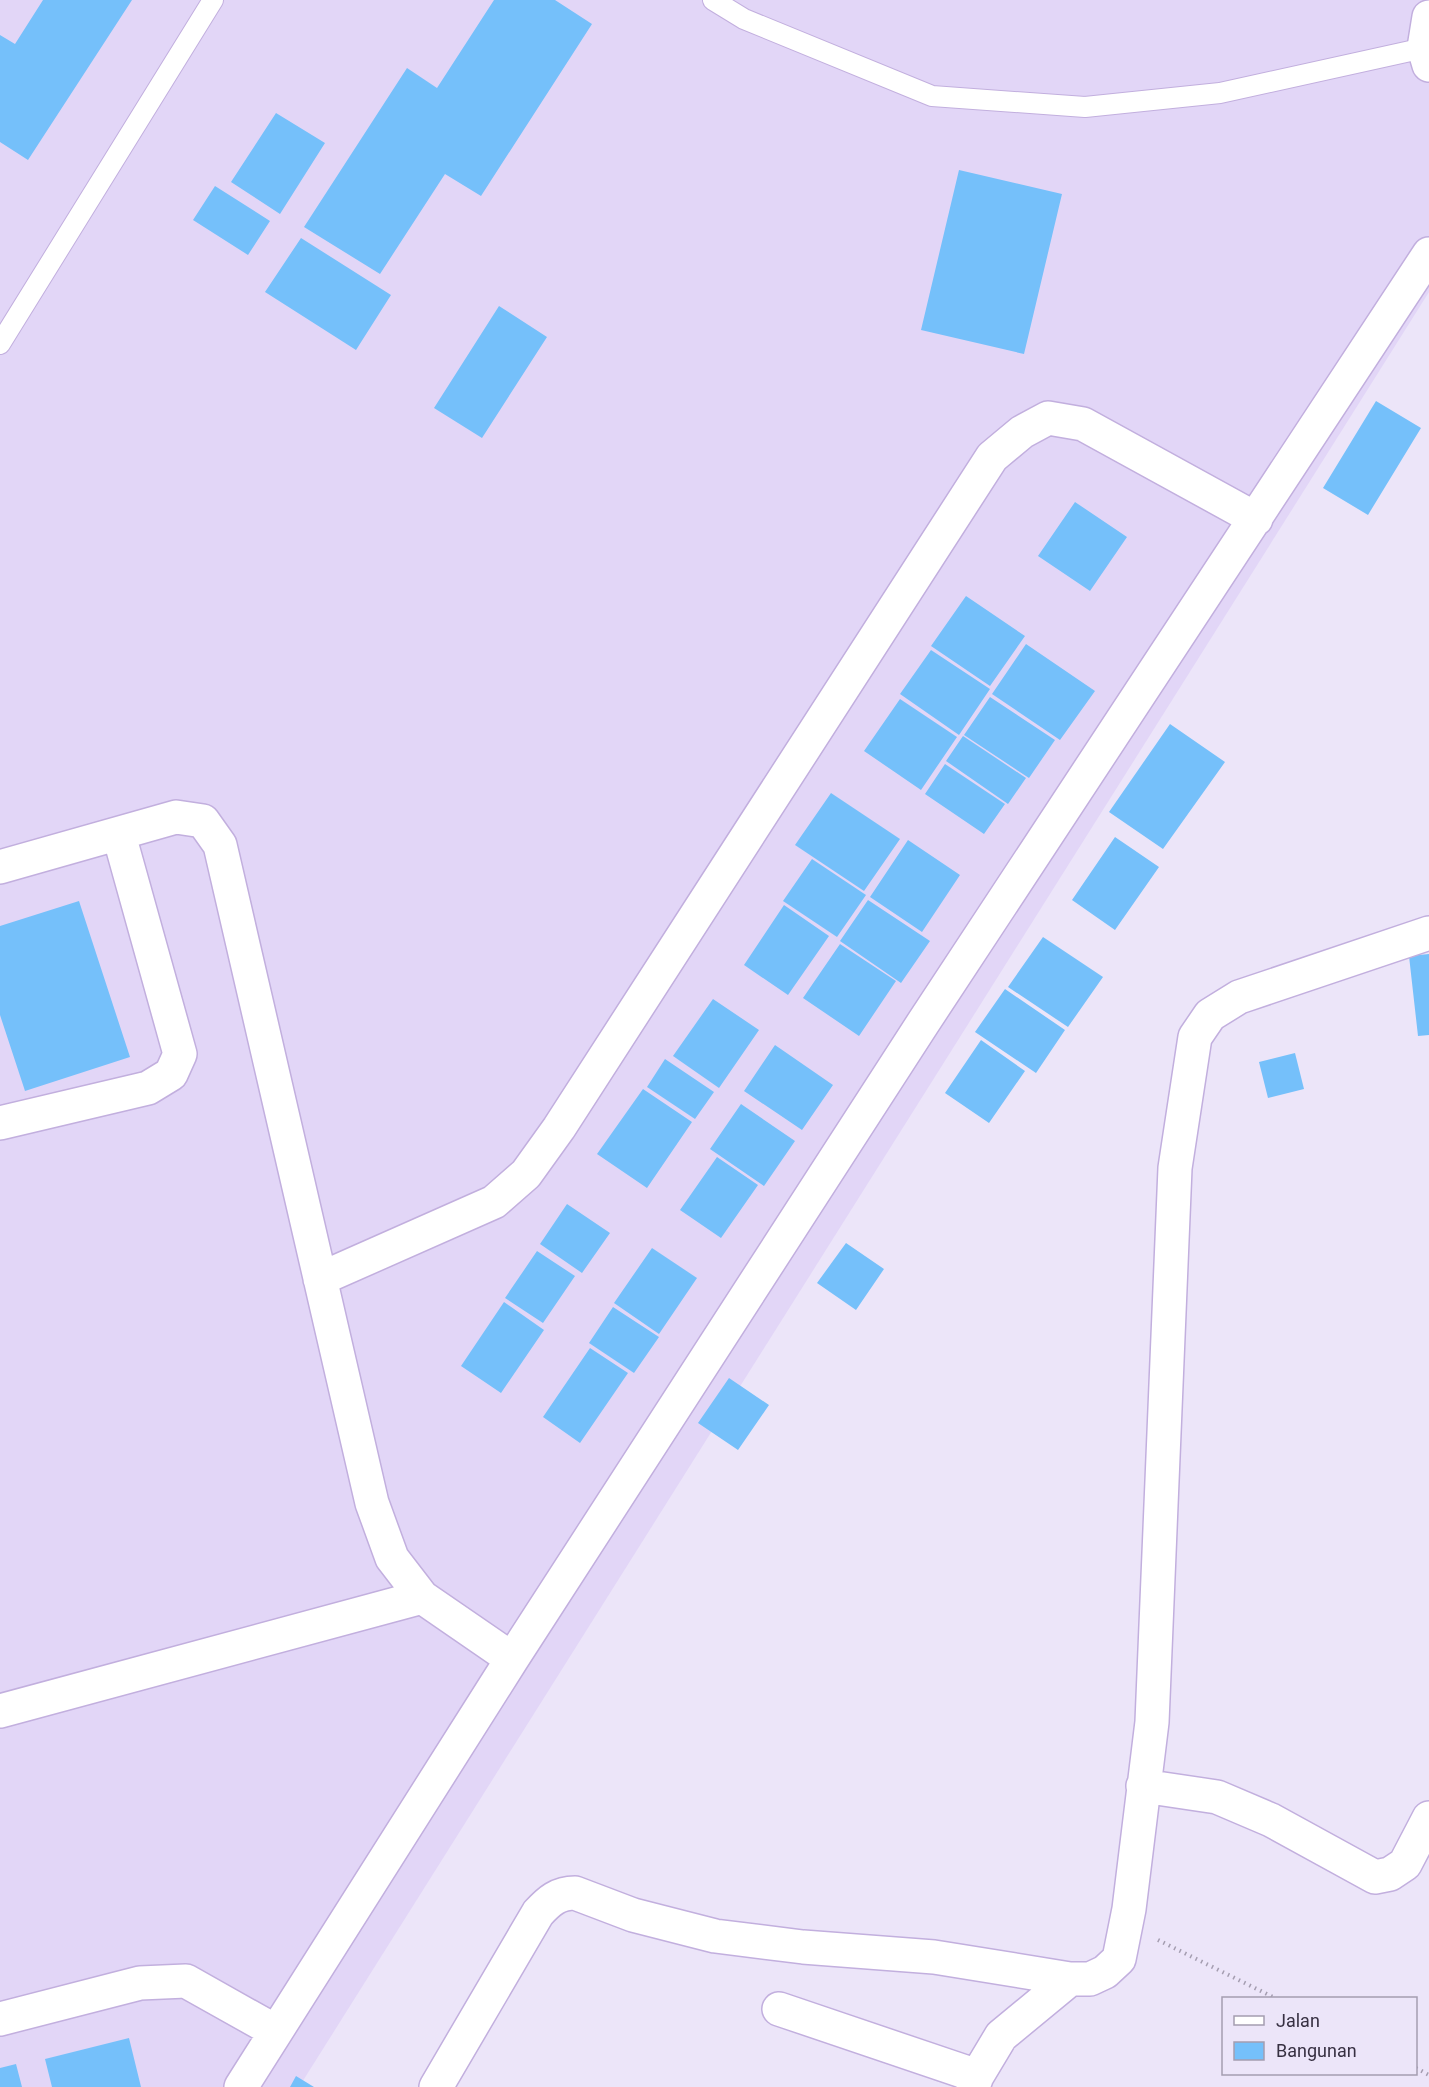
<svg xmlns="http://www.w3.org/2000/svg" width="1429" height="2087" viewBox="0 0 1429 2087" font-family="Roboto,sans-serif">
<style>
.built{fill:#e2d6f7}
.building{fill:#75c0fa}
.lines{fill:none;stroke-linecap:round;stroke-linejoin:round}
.lane-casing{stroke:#c2afde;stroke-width:22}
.street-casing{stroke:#c2afde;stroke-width:36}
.secondary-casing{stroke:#c2afde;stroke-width:36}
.path{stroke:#a49db0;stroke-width:4;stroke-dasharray:1.5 4.5;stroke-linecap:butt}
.lane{stroke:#fff;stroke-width:20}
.street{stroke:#fff;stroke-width:33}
.secondary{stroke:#fff;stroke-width:33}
</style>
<rect width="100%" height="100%" fill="#ece5f9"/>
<!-- built -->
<path class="built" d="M0,0h1429v292l-1130,1795h-299z"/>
<!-- building -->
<path class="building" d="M43,0h89l-104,160 -28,-18v-107l15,9z
M494,0h61l37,24 -111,172 -36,-22 -65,100 -76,-47 103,-159 30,20z
M276,113l49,30 -45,71 -49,-32z
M959,170l103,24 -38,160 -103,-24z
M215,186l55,35 -22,34 -55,-35z
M301,238l90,57 -35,55 -91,-58z
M499,306l48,31 -65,101 -48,-30z
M1376,401l45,27 -53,87 -45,-27z
M1075,502l52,35 -37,54 -52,-35z
M966,596l59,40 -35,50 -59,-40z
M1026,644l69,47 -35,49 -68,-46z
M931,650l59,39 -31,46 -59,-41z
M990,697l65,43 -26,38 -65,-43z
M900,699l57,38 -36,53 -57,-39z
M1170,724l55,38 -62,87 -54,-37z
M963,736l63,42 -18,26 -62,-43z
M945,764l60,40 -21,30 -59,-40z
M831,793l69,46 -36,52 -69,-46z
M1115,837l44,30 -44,63 -43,-30z
M908,840l52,35 -38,57 -52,-35z
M812,859l54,36 -29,42 -54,-36z
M868,900l62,41 -29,42 -61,-42z
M79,901l51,156 -105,34 -25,-76v-89z
M784,905l45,31 -41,59 -44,-30z
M1043,937l60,40 -35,50 -60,-40z
M840,944l56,37 -37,55 -56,-38z
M1429,954v81l-11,1 -9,-80z
M1005,989l60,41 -29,43 -61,-41z
M713,999l46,31 -40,58 -46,-32z
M981,1040l44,31 -36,52 -44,-30z
M775,1045l58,40 -31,45 -58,-39z
M1295,1053l9,36 -36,9 -9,-36z
M665,1059l49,33 -19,27 -48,-32z
M643,1089l49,33 -45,66 -50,-34z
M741,1104l54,37 -31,45 -54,-37z
M717,1157l41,28 -37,53 -41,-28z
M567,1204l43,29 -28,40 -42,-29z
M846,1243l38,26 -28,41 -39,-27z
M652,1248l45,30 -38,56 -45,-31z
M537,1251l38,25 -32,47 -38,-25z
M504,1302l40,28 -43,63 -40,-27z
M613,1307l46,30 -25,36 -45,-30z
M590,1348l38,25 -48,70 -37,-26z
M729,1378l40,27 -31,45 -40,-27z
M129,2038l12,49h-89l-7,-28z
M16,2064l6,23h-22v-19z
M296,2076l18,11h-24z"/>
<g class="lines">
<!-- lane casing -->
<g class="lane-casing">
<path id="lane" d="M713,0l31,19 188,77 153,11 135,-14 204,-45
M0,344l213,-344"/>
</g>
<!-- street casing -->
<g class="street-casing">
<path id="street" d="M0,867l176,-50 27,4 17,24 152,658 20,55 30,39 90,62
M0,1123l148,-35 23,-14 9,-20 -61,-219
M320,1279l174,-77 32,-28 33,-46 433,-671 30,-25 26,-14 35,6 173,95
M0,1711l422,-114
M1143,1786l74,11 54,23 104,57 15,-3 15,-10 24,-46
M779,2009l198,67
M0,2019l140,-36 46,-2 89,50
M241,2087l271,-428 411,-636 506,-769
M436,2087l102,-174c11,-12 20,-20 37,-20l58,22 82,21 88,11 131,10 136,22h20l15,-7 14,-13 10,-50 23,-187 23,-554 20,-131 15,-22 29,-18 190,-64
M973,2087l4,-11 24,-40 69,-57"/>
</g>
<!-- secondary casing -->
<g class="secondary-casing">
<path id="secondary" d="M1429,17l-5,31 5,17"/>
</g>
<!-- path -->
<path class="path" d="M1158,1940l117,58
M1416,2068l13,7"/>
<!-- lane -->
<use href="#lane" class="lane"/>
<!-- street -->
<use href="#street" class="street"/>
<!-- secondary -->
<use href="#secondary" class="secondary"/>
</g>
<!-- legend -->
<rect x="1222" y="1997" width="195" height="78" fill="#ece5f9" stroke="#a49db0" stroke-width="1.5"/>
<rect x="1234" y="2016" width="30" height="9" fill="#ffffff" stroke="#a49db0" stroke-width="1.5"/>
<text x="1276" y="2027" font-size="18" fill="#373042">Jalan</text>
<rect x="1234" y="2042" width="30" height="18" fill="#75c0fa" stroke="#a49db0" stroke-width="1.5"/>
<text x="1276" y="2057" font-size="18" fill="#373042">Bangunan</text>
</svg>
